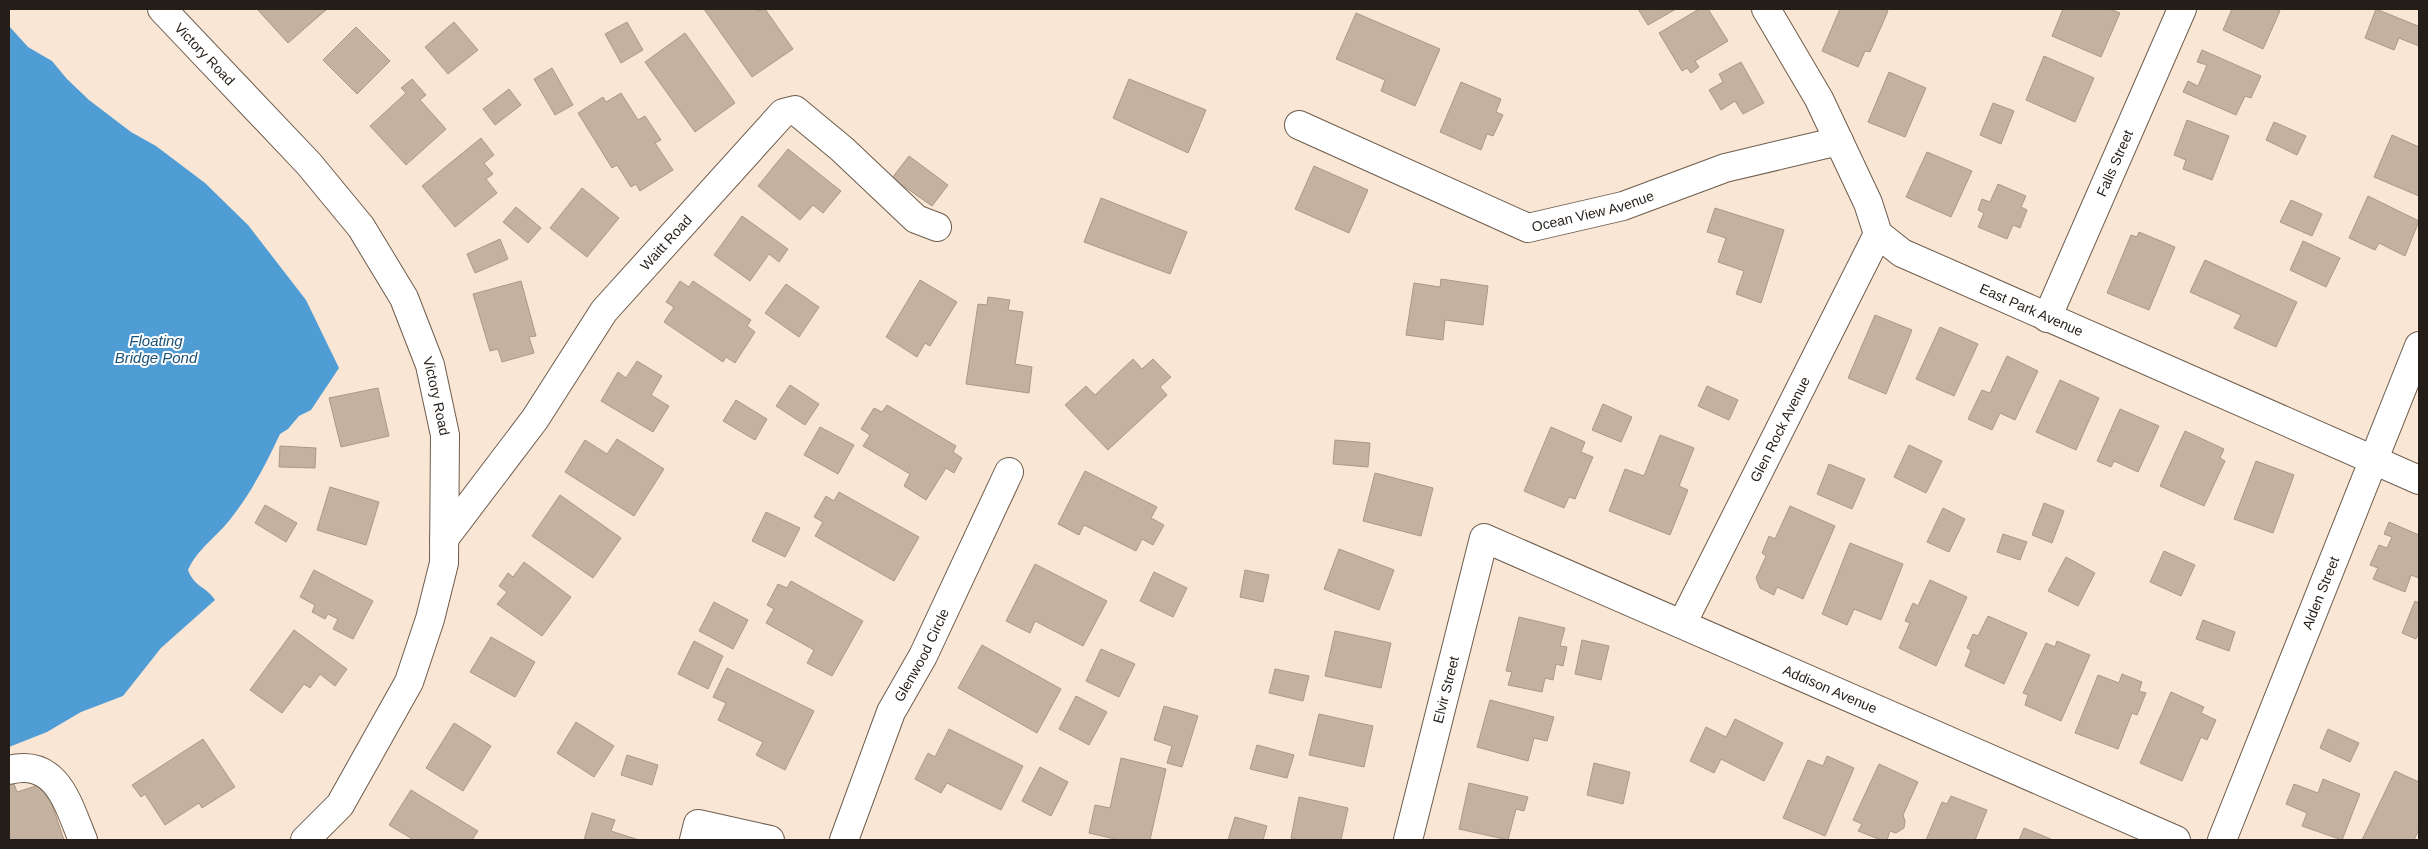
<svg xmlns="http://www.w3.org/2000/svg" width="2428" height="849" viewBox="0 0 2428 849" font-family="Arial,sans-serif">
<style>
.water{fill:#509dd6}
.building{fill:#c4b1a0;stroke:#ab9987}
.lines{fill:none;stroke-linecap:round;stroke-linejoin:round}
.minor-casing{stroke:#6d5c4c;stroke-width:30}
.minor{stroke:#fff;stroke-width:28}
.labels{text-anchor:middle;stroke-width:4;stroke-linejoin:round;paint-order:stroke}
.street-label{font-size:14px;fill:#251e18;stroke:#fff}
.water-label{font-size:15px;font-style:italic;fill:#195278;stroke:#fff}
</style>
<rect width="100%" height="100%" fill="#fae6d4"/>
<!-- water -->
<path class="water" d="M9,26l19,21 24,14 15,18 22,21 42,32 25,14 49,37 43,42 58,75 33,68 -28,42 -12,6 -11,13 -8,5c-14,30 -28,57 -48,83 -14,19 -35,32 -44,53 7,18 18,16 27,30l-54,48 -38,48 -42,16 -34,20 -38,15z"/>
<!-- building -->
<path class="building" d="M257,9h70l-39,34z
M704,9h52l2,2 7,-2 28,40 -41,28z
M1638,9h38l-28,16z
M1699,9h9l20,32 -33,20 4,6 -8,6 -4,-5 -5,3 -23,-38z
M1840,9h44l4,2 -18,41 -5,-1 -7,16 -36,-16z
M2063,9h47l10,4 -19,44 -49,-21z
M2232,9h43l5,2 -17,38 -40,-19z
M2376,9l42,17 1,-4v24l-20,-8 -5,12 -29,-12z
M1356,13l84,36 -25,57 -34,-15 4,-11 -49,-21z
M454,22l24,28 -30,24 -23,-27z
M627,22l16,28 -22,13 -16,-29z
M356,27l34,34 -33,33 -34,-34z
M685,33l50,70 -40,29 -50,-70z
M2202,50l59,26 -10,22 -6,-2 -9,19 -53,-23 5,-11 10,5 9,-21 -10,-3z
M2044,56l50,22 -19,44 -49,-22z
M1741,62l23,41 -21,11 -8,-13 -14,9 -12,-20 14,-8 -4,-8z
M552,68l21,37 -18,10 -21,-36z
M1889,72l37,16 -21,49 -37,-15z
M412,79l14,16 -6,5 26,29 -40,36 -36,-39 36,-33 -5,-5z
M1129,79l77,31 -18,43 -75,-35z
M1461,82l40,17 -5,13 7,3 -10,21 -6,-2 -6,16 -41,-18z
M509,89l12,16 -26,20 -12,-16z
M621,93l17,27 7,-4 16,24 -6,3 18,27 -33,21 -4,-7 -5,3 -14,-22 -5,3 -34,-55 25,-16 3,5z
M1993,103l21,8 -13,33 -21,-9z
M2187,120l42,16 -17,44 -29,-11 3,-9 -12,-5z
M2274,122l32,14 -9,19 -31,-15z
M2392,135l27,12v49l-45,-19z
M481,138l13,17 -10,8 9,11 -7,5 11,14 -42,34 -33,-41z
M788,149l53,42 -18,22 -10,-8 -13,15 -42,-34z
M1927,152l45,19 -21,46 -45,-20z
M909,156l39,29 -16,21 -40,-28z
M1314,166l54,24 -19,43 -54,-24z
M1998,184l28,12 -5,11 6,3 -7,18 -7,-3 -6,14 -29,-12 6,-14 -6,-3 4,-11 8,3z
M582,188l37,30 -32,39 -37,-29z
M2368,196l51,25 -14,35 -26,-13 -4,7 -26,-12z
M1101,198l86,34 -17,42 -86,-32z
M2291,200l31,14 -10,22 -32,-14z
M516,207l25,21 -13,15 -25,-21z
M1715,208l69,22 -23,73 -25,-9 8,-23 -26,-9 8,-24 -19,-6z
M742,216l46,33 -9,13 -10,-8 -19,27 -36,-26z
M2139,232l36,15 -26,63 -42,-17 24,-58 6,2z
M500,239l8,20 -33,14 -8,-19z
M2303,241l37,17 -14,29 -36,-17z
M2205,260l92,42 -21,45 -42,-19 7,-13 -51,-23z
M1441,279l47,7 -5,39 -38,-5 -2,20 -37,-5 8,-52 26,4z
M920,280l37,22 -27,44 -5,-3 -8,14 -31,-20z
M521,281l15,55 -7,1 5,16 -32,9 -4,-13 -8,2 -17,-57z
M680,281l9,6 4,-6 58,39 -4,6 8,6 -20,31 -9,-6 -3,5 -59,-40 10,-15 -8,-5z
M786,284l33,23 -20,30 -34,-24z
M988,297l22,3 -2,10 15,2 -8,52 17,3 -3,26 -63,-9 12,-80 9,1z
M1875,315l37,15 -26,64 -38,-16z
M1940,327l38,17 -24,52 -38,-17z
M2007,356l31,15 -23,49 -15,-7 -8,17 -24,-11 14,-29 8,3z
M1133,359l9,10 11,-10 18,18 -11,10 7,8 -59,55 -43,-45 21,-19 9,9z
M637,361l25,15 -11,19 18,11 -16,26 -52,-31 17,-29 8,6z
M2060,380l39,18 -23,52 -40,-18z
M790,385l29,19 -14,21 -29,-19z
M1707,386l31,14 -9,20 -31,-14z
M378,388l11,48 -48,11 -12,-49z
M736,400l31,19 -12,21 -32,-19z
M1603,404l29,13 -11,25 -29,-12z
M887,405l69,41 -3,6 9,6 -8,15 -8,-5 -20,32 -22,-14 6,-12 -47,-28 7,-11 -9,-6 13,-21 8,4z
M2120,409l39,17 -21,46 -24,-11 -3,6 -14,-6z
M820,427l34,18 -16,29 -34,-19z
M1551,427l34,15 -4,10 12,5 -18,42 -6,-2 -5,11 -40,-17z
M2185,431l39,18 -4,9 5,3 -21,45 -44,-20z
M1660,435l34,13 -15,38 9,4 -18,45 -61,-24 16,-42 19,7z
M617,439l47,30 -30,47 -69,-44 20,-32 22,14z
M1335,440l35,3 -2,24 -35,-3z
M1909,445l33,16 -16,32 -32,-16z
M280,446l36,2 -1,20 -36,-1z
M2256,461l38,14 -21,58 -39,-14z
M1829,464l36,15 -13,30 -35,-15z
M1085,471l72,36 -6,11 13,7 -11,20 -11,-6 -6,12 -52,-26 -5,10 -21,-11z
M1375,473l58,15 -12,48 -58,-15z
M330,487l49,15 -13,43 -49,-15z
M839,492l80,45 -25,44 -79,-45 8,-14 -9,-5 12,-21 8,5z
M560,495l61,43 -28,40 -61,-42z
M2044,503l20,8 -12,32 -20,-8z
M265,505l32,18 -11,19 -31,-19z
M1790,506l45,20 -32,73 -26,-12 -3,8 -14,-7 -4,-10 10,-22 -4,-3 7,-17 6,3z
M1943,508l22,11 -16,33 -22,-10z
M766,512l34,16 -15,29 -33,-16z
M2389,522l30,13v43l-8,-3 -6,17 -32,-13 5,-11 -8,-3 9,-20 8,3 5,-11 -8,-3z
M2003,534l24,8 -7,18 -23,-8z
M1850,543l53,21 -22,56 -27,-11 -7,16 -25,-11z
M1339,549l55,21 -15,40 -55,-21z
M2164,551l31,14 -14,31 -31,-14z
M2066,557l29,16 -17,33 -30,-15z
M524,562l47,35 -29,39 -45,-32 10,-12 -8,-6 9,-13 5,4z
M1035,564l72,37 -24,45 -48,-25 -5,12 -24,-12z
M314,570l59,31 -20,38 -20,-10 5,-10 -10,-5 -3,5 -13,-7 3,-7 -15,-8z
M1245,570l24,5 -6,27 -23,-5z
M1154,572l33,16 -14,29 -33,-16z
M1930,580l37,17 -31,69 -37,-18 11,-25 -5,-2 8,-18 5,3z
M791,581l72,40 -31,55 -25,-13 7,-13 -48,-27 8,-14 -7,-4 11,-21 9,4z
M2415,601l4,2v29l-3,7 -14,-6z
M714,602l34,18 -15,29 -34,-18z
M1988,616l39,17 -23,51 -39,-18 6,-16 -4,-2 6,-14 5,2z
M1519,617l46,11 -5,18 7,1 -4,19 -7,-2 -3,16 -8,-2 -3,14 -34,-7 4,-13 -6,-1z
M2203,620l32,12 -6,19 -33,-12z
M294,630l53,39 -12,17 -15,-12 -10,14 -6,-4 -22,29 -32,-23z
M1335,631l56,12 -10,45 -56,-12z
M491,637l44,25 -20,35 -45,-25z
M1582,640l27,6 -8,34 -26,-6z
M694,641l29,15 -15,33 -30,-15z
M2057,641l33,14 -29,66 -36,-16 3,-10 -5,-2 23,-50 9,4z
M982,645l79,44 -24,44 -79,-45z
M1101,649l34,15 -16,33 -33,-16z
M727,668l87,43 -29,59 -29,-15 7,-13 -45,-22 8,-17 -13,-6z
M1275,669l34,7 -6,25 -34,-8z
M2122,674l20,8 -3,9 7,2 -9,22 -5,-2 -14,36 -43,-16 23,-58 21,8z
M2171,692l33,15 -3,6 15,7 -9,20 -6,-3 -19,44 -42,-18z
M1076,696l31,16 -18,33 -30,-16z
M1490,700l64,17 -7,24 -13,-3 -6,23 -51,-14z
M1164,706l34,10 -16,51 -15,-4 5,-17 -18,-6z
M1319,714l54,12 -9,41 -55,-12z
M1735,719l48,24 -19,38 -43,-22 -7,14 -24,-12 16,-34 20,10z
M576,722l38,24 -20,31 -37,-24z
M454,723l37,23 -28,45 -37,-23z
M949,729l74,37 -22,44 -54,-27 -6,10 -26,-14 13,-26 7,4z
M2328,729l31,14 -9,19 -30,-14z
M203,739l32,48 -33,21 -3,-5 -34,22 -20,-31 -4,3 -9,-12z
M1257,745l37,10 -7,23 -37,-9z
M627,755l31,10 -6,20 -31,-10z
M1827,756l27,12 -29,68 -42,-18 25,-58 15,6z
M1121,758l45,11 -16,71h-31l-30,-7 6,-28 15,3z
M1594,763l36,9 -7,32 -36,-9z
M1879,764l39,18 -15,33 2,6 -1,7 -8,5 -6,-2 -3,9h-6l-23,-9 4,-7 -9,-4z
M1040,767l28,15 -17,34 -29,-15z
M2395,771l24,11v47l-5,11h-52z
M2323,779l37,15 -18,46 -40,-14 5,-13 -21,-9 8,-20 24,9z
M13,781l4,11 28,-9 19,57h-55v-58z
M1469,783l59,14 -4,14 -8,-2 -8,31 -49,-11z
M411,790l67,41 -6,9h-58l-25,-15z
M1951,796l36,14 -12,30h-49l16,-38 5,2z
M1299,797l49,11 -7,32h-39l-11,-2z
M592,813l23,7 -4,11 28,9h-55z
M1235,817l32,9 -4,14h-35z
M2024,828l29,12h-34z"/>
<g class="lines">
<!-- minor casing -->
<g class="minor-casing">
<g id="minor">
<path id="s1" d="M162,9l147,155 52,63 43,71 26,67 15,70 -1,128 -14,56 -21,63 -69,123 -35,35"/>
<path id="s2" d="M1766,9l53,90 49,104 10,31 24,19 517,227"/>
<path id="s3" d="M1299,125l229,103 95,-22 102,-38 114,-27"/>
<path id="s4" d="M2047,318l135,-309"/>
<path id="s5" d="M444,539l91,-120 69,-108 179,-198 12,-3 47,39 74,70 21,8"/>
<path id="s6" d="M1682,624l196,-390"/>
<path d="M9,770c49,-12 59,35 74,70"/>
<path d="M694,840l4,-16 72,16"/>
<path id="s7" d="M844,840l47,-128 32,-56 86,-184"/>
<path id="s8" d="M1408,840l76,-302 692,302"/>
<path id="s9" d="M2222,840l197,-494"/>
</g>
</g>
<!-- minor -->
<use href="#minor" class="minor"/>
</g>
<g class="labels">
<!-- street labels -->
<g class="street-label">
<text dy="5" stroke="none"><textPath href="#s1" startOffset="62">Victory Road</textPath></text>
<text dy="5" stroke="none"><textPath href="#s4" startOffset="169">Falls Street</textPath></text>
<text dy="5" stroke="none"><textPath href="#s3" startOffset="318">Ocean View Avenue</textPath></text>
<text dy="5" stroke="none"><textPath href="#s5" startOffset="371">Waitt Road</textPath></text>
<text dy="5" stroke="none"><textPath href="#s2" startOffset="424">East Park Avenue</textPath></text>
<text dy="5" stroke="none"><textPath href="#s1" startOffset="482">Victory Road</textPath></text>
<text dy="5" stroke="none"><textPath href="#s6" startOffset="218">Glen Rock Avenue</textPath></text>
<text dy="5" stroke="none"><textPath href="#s9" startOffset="266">Alden Street</textPath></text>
<text dy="5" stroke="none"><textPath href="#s7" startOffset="201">Glenwood Circle</textPath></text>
<text dy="5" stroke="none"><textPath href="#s8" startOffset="155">Elvir Street</textPath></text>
<text dy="5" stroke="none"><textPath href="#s8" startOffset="689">Addison Avenue</textPath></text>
</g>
<!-- water labels -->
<g class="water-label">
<text x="156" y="346">Floating<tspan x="156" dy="17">Bridge Pond</tspan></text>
</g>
</g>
<!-- border -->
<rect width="2428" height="849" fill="none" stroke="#251e18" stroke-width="20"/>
</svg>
